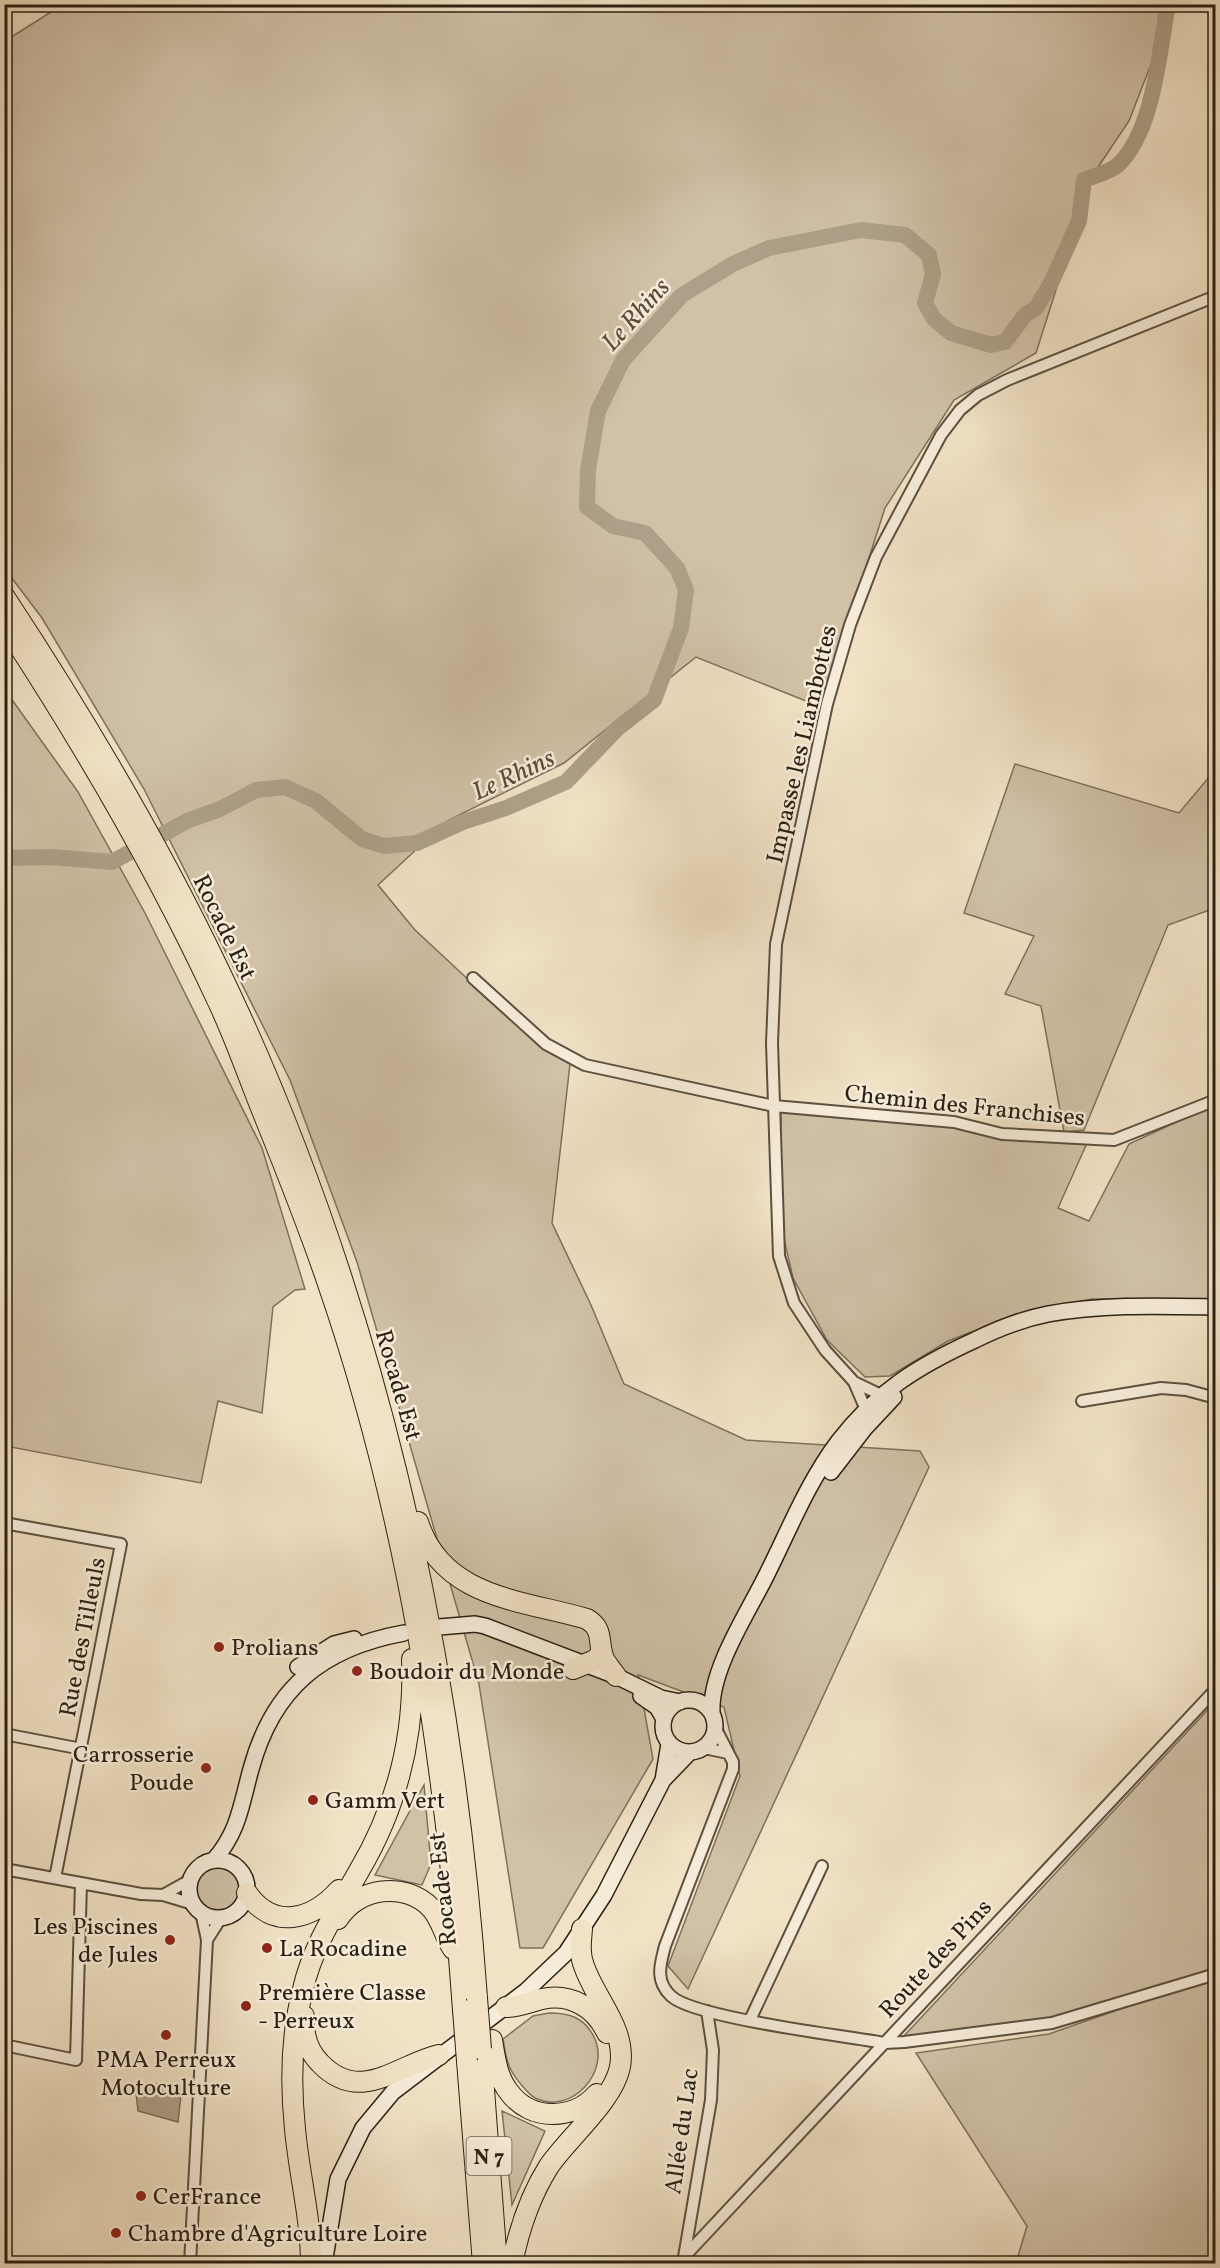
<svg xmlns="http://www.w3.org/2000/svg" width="1220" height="2268" viewBox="0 0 1220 2268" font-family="Vollkorn,serif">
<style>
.green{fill:#d0c1a7;stroke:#7e705c;stroke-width:1.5}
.water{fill:#aea088;stroke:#7a6d59;stroke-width:1.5}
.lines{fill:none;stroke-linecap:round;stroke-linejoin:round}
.river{stroke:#aea088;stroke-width:16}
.street-casing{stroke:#5d503f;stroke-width:14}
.secondary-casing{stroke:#2c2012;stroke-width:18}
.highway-casing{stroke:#2c2012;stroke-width:22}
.street{stroke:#f6ecd9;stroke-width:10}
.secondary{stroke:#f6ecd9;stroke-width:15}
.highway{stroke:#f1e2c5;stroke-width:20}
.highway-bridge-casing{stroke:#2c2012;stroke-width:22;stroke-linecap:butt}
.highway-bridge{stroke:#f1e2c5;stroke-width:20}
.poi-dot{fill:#8f2418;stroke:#f6ecd9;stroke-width:2}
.labels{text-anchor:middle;stroke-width:5;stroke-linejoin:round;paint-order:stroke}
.shield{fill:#f6ecd9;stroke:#695d4e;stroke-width:1.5}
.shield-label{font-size:22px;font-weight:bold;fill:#2c2012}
.street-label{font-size:24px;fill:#2c2012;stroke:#f6ecd9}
.poi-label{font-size:24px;fill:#2c2012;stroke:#f6ecd9;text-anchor:start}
.water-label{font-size:26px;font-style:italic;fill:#5a4d3b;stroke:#f6ecd9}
</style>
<rect width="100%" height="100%" fill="#f1e2c5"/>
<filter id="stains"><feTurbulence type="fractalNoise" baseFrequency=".00333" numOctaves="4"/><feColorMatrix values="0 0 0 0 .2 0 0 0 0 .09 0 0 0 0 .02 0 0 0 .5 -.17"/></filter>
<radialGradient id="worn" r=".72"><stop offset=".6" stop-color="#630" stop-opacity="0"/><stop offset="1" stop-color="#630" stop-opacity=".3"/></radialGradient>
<!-- green -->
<path class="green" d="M62,5h1112l-45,116 -37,55 -56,177 -82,47 -69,108 -64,199 -125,-50 -132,106 -117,58 -69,64 37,45 71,66 84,68 -18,159 39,82 33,79 122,56 174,11 9,16 -241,522 -20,-23 72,-190 -16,-69 -86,-32 15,84 -110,189h-23l-41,-264 -122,-422 -67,-182 -146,-291 -102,-171 -37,-49v-528z
M5,690l73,102 67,121 117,235 43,141 -10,1 -22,17 -11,106 -44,-12 -17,82 -196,-37z
M1015,764l164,49 36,-43v138l-47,17 -84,205 -20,2 -23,-126 -36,-12 29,-58 -70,-23z
M1215,1104v195h-123l-74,15 -70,27 -58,35 -25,1 -38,-37 -34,-62 -12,-52v-116l175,16 56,14 75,3 -29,65 31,13 40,-77z
M1215,1702v266l-164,50 -148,19z
M424,1785l7,79 -9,21 -47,-10z
M196 1888a22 22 0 1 1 44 0a22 22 0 1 1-44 0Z
M1215,1978v285h-199l11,-37 -111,-173 133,-19 148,-52z
M549,2013c20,0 35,4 45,24 17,34 -22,79 -59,61 -7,-4 -20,-20 -24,-28 -5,-8 -6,-21 -8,-31l30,-23z
M502,2111l43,20 -33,74z"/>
<!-- water -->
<path class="water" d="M142,2083l40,3 -4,36 -40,-11 -3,-27z"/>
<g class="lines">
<!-- river -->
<path class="river" d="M4,858l48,-1 60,5 75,-41 33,-12 36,-19 29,-3 31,14 46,38 22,7 33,-3 46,-21 43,-14 60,-26 52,-54 36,-28 27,-72 5,-38 -9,-22 -32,-35 -32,-7 -26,-19 1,-37 10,-59 25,-51 59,-65 51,-31 36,-16 92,-18 44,5 24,20 4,19 -8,29 9,16 17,14 40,12 14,-3 20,-27 11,-7 15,-25 28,-62 5,-41c10,-4 26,-8 34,-15 36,-34 41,-113 50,-161"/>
<!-- street casing -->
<g class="street-casing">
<path id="street" d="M473,978l73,66 39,21 189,41 180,16 48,12 112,6 102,-40
M854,1382l27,13
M1082,1401l79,-13 25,2 30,8
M871,1412l-5,-2 -12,-28 -29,-32 -31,-47 -15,-47 -7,-213 4,-99 51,-240 23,-79 26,-68 65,-122 19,-25 18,-15 29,-15 209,-84
M4,1523l117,21 -66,334
M716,1729l17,33v7l-68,177c-5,19 -10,35 6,50 23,22 175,40 214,47l19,-1 148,-19 164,-49
M4,1734l78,15
M704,1748l24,5
M4,1869l137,25 22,1 30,9
M163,1895l27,-15
M207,1940l14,-22
M750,2020l72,-154
M4,2045l72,15 5,-177
M684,2257l532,-568
M684,2257l27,-157 2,-50 -6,-39
M190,2264l17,-324 -6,-28"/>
</g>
<!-- secondary casing -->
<g class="secondary-casing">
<path id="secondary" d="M831,1472l34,-44 29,-31
M439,1627l36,-3 10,2 131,50 45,22 19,4
M298,1667l36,-23 20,-5
M641,1696l16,11 7,12
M663 1726a26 26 0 1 1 52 0a26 26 0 1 1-52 0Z
M712,1712c-2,-43 36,-99 55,-138 22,-44 41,-92 71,-132 38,-50 80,-76 137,-102 22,-11 48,-21 73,-26 55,-10 112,-8 168,-7
M663,1780l26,-27
M189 1889a29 29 0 1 1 58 0a29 29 0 1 1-58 0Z
M214,1860c25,-29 27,-55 37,-91 22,-81 71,-121 153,-136
M324,2264l14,-85 25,-51 30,-36 133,-101 40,-38 38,-58 59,-115 6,-36"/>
</g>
<!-- highway casing -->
<g class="highway-casing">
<path id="highway" d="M4,596c79,120 152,242 214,372 155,321 234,676 259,1030
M4,623c80,122 154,249 215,381 16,34 28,69 42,104 23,57 46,114 66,173 81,234 119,482 136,729
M418,1522c24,76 104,78 169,97 18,11 10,24 17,40 3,6 8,11 12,17
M573,1669l22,-9 7,-8
M247,1893c26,38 65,27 92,-3
M338,1919c20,-32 67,-38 93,-11 11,12 13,28 22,41
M506,2007c13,0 23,-5 36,-8 28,-6 53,8 65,34
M304,2016c-1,18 4,35 16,47 40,42 77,2 119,-8
M492,2040c3,18 5,37 17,52 22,30 65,28 88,2
M481,2049l16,215
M467,2061l16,203
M311,2264c0,-46 -12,-90 -16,-135 -5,-48 -4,-94 8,-140 10,-44 34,-79 56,-118 39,-66 56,-135 53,-212
M512,2264c7,-35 18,-68 37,-98 20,-29 64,-65 71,-99 7,-38 -25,-68 -36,-101 -5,-12 -3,-25 -2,-37"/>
</g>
<!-- street -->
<use href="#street" class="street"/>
<!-- secondary -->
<use href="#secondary" class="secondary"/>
<!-- highway -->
<use href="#highway" class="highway"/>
<!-- highway-bridge casing -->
<g class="highway-bridge-casing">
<path id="highway-bridge" d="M477,1998l4,51
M463,2010l4,51"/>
</g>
<!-- highway-bridge -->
<use href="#highway-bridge" class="highway-bridge"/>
</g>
<!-- markers -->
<g class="poi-dot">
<circle cx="219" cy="1647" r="6"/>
<circle cx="357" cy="1671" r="6"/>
<circle cx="206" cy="1768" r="6"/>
<circle cx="313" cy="1800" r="6"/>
<circle cx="170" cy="1940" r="6"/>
<circle cx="267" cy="1948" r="6"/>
<circle cx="246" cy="2006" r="6"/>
<circle cx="166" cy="2035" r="6"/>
<circle cx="141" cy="2196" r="6"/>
<circle cx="116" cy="2233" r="6"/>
</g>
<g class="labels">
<!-- shield labels -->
<rect class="shield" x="466.5" y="2137" width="45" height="38" rx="4.5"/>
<g class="shield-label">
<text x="489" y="2164">N 7</text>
</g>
<!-- street labels -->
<g class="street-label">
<text transform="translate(801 744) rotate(-77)" y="8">Impasse les Liambottes</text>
<text transform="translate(225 927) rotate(64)" y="8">Rocade Est</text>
<text transform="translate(965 1105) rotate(6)" y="8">Chemin des Franchises</text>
<text transform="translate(399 1385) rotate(74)" y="8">Rocade Est</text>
<text transform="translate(82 1637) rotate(-79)" y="8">Rue des Tilleuls</text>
<text transform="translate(442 1889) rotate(-96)" y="8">Rocade Est</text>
<text transform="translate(935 1958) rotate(-47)" y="8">Route des Pins</text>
<text transform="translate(681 2131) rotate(-82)" y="8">Allée du Lac</text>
</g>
<!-- poi labels -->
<g class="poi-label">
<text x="231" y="1655">Prolians</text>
<text x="369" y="1679">Boudoir du Monde</text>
<text x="194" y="1762" text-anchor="end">Carrosserie<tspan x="194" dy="28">Poude</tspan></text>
<text x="325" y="1808">Gamm Vert</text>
<text x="158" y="1934" text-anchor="end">Les Piscines<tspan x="158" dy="28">de Jules</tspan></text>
<text x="279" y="1956">La Rocadine</text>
<text x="258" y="2000">Première Classe<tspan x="258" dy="28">- Perreux</tspan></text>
<text x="166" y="2067" text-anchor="middle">PMA Perreux<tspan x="166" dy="28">Motoculture</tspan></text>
<text x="153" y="2204">CerFrance</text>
<text x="128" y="2241">Chambre d'Agriculture Loire</text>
</g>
<!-- water labels -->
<g class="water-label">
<text transform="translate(635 314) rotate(-48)" y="9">Le Rhins</text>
<text transform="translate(513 774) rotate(-25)" y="9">Le Rhins</text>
</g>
</g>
<!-- margin -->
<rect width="1220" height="2268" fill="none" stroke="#f1e2c5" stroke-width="24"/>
<rect x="6" y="6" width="1208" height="2256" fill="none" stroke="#2c2012" stroke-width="3"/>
<rect x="12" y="12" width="1196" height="2244" fill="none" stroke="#2c2012" stroke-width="1.5"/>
<rect width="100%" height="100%" filter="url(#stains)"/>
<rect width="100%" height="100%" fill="url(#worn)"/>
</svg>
